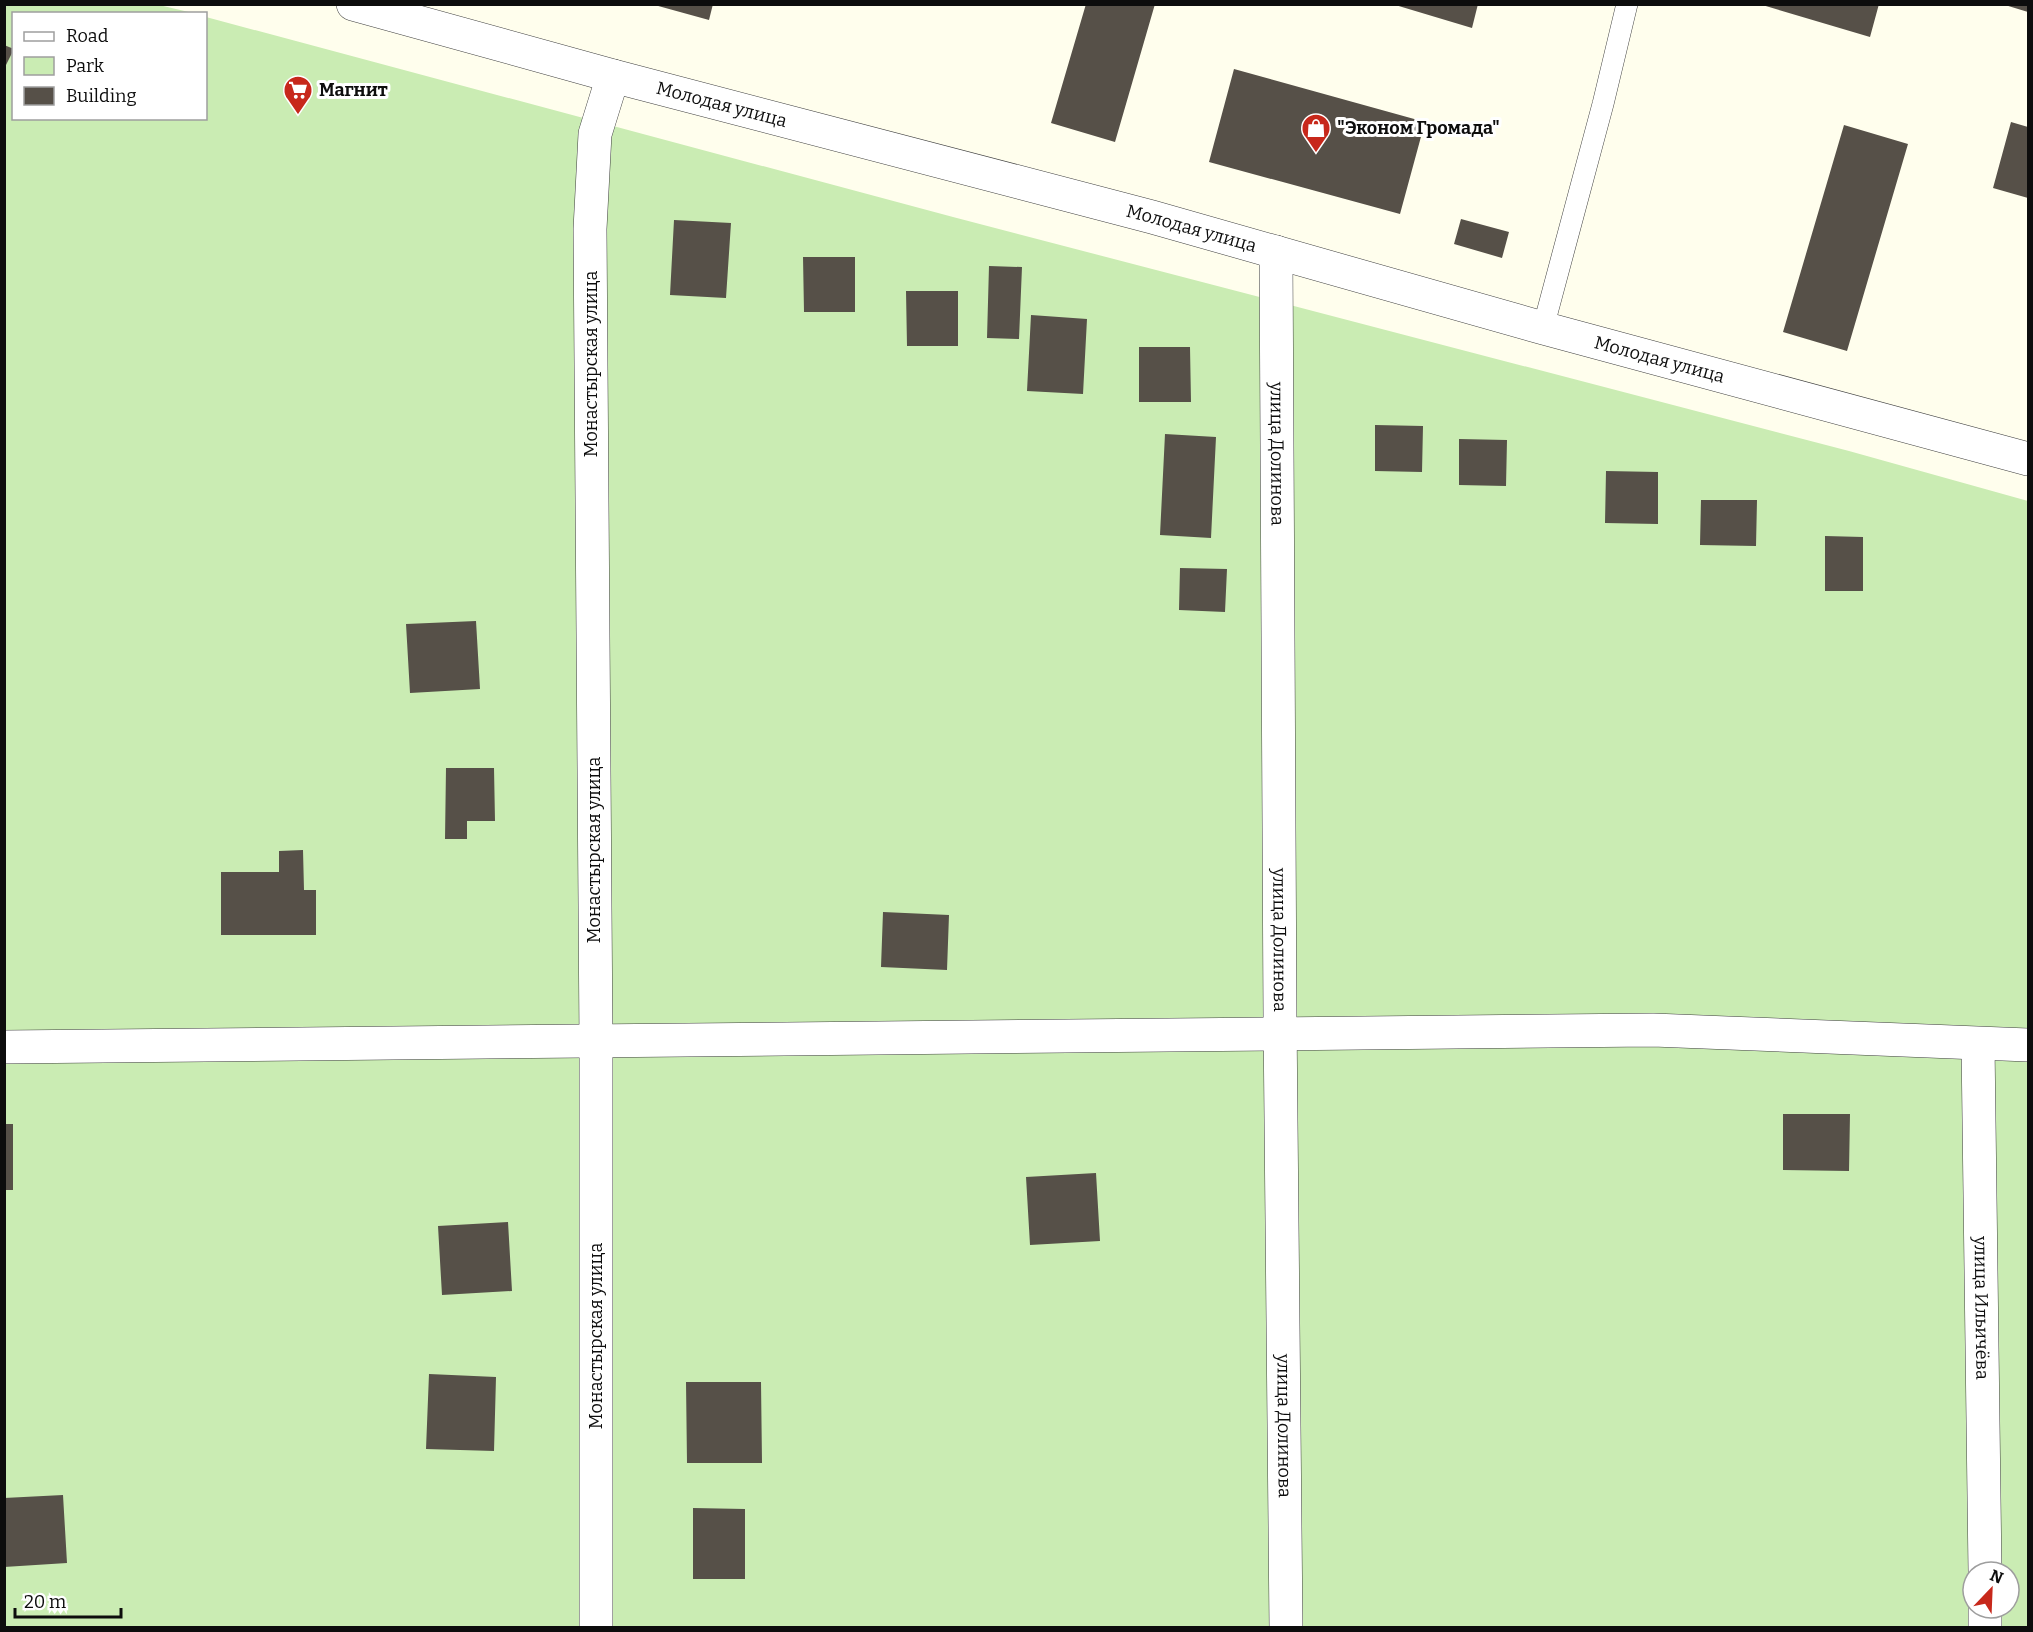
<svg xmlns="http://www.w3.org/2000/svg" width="2033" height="1632" viewBox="0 0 2033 1632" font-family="Bitter,serif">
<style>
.green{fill:#caecb3;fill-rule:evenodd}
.building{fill:#565048}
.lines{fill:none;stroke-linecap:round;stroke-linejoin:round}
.lane-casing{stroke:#404040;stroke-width:22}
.street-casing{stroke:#404040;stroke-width:34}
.lane{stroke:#fff;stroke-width:21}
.street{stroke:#fff;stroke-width:33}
.labels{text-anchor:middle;stroke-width:6;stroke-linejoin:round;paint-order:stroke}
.poi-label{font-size:18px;font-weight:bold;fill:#0d0d0d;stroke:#fff;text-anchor:start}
.street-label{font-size:18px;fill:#0d0d0d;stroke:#fff}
</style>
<rect width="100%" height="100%" fill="#fffeed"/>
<!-- green -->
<path class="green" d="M5,5h154l34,8 -179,1v104h192v-101l747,200 896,234 179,50v1126l-2023,1zM1973,1572h36v36h-36z"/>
<!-- building -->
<path class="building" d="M651,4h62l-4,16z
M1086,4h69l-40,138 -64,-19z
M1392,4h86l-6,24z
M1759,4h120l-9,33z
M2005,4h23v8l-23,-7z
M4,45l10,4 -10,20z
M1234,69l191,53 -25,92 -191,-52z
M2011,122l17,5v71l-35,-10z
M1844,125l64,19 -61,207 -64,-19z
M1461,219l48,13 -7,26 -48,-14z
M674,220l57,3 -5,75 -56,-3z
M803,257h52v55h-51z
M989,266l33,1 -3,72 -32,-1z
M906,291h52v55h-51z
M1031,315l56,4 -4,75 -56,-3z
M1139,347h51l1,55h-52z
M1375,425l48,1 -1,46 -47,-1z
M1165,434l51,3 -5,101 -51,-3z
M1459,439l48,1 -1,46 -47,-1z
M1606,471l52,1v52l-53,-1z
M1701,500h56l-1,46 -56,-1z
M1825,536l38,1v54h-38z
M1180,568l47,1 -2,43 -46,-2z
M476,621l4,68 -70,4 -4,-69z
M446,768h48l1,53h-28v18h-22z
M303,850l1,40h12v45h-95v-63h58v-21z
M883,912l66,3 -2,55 -66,-3z
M1783,1114h67l-1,57 -66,-1z
M4,1124h9v66h-9z
M1096,1173l4,68 -70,4 -4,-68z
M508,1222l4,69 -70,4 -4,-69z
M429,1374l67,3 -2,74 -68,-2z
M686,1382h75l1,81h-75z
M63,1495l4,68 -63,4v-69z
M693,1508l52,1v70h-52z"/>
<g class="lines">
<!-- lane casing -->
<g class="lane-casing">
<path id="lane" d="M1543,328l60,-224 24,-100"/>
</g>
<!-- street casing -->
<g class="street-casing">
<g id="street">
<path id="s1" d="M353,4l260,72 539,141 391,111 485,131"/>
<path id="s2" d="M1276,252l4,766 6,610"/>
<path id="s3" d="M1978,1044l7,528"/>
<path d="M4,1047l1649,-17 375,15"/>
<path d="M1985,1608v20"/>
<path d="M596,1628v-587l-6,-812 5,-95 18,-58"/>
</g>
</g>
<!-- lane -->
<use href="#lane" class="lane"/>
<!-- street -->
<use href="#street" class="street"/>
</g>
<!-- icons -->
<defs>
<g id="supermarket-pin" transform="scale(1.5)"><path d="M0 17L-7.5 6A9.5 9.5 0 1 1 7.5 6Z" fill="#c7281b" stroke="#fff"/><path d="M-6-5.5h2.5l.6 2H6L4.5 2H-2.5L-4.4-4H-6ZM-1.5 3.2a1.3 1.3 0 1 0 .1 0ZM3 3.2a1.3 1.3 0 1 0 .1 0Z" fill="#fff"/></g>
<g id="shop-pin" transform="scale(1.5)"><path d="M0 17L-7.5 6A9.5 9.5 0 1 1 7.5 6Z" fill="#c7281b" stroke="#fff"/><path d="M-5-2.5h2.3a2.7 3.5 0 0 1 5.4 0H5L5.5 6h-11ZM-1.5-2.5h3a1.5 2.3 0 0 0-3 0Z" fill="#fff"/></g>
</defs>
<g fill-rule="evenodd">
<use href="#supermarket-pin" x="298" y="90"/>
<use href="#shop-pin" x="1316" y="128"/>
</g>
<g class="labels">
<!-- poi labels -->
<g class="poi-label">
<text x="319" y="96">Магнит</text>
<text x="1337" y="134">"Эконом Громада"</text>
</g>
<!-- street labels -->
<g class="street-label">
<text dy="6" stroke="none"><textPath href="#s1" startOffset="382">Молодая улица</textPath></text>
<text dy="6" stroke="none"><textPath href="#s1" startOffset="868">Молодая улица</textPath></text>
<text dy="6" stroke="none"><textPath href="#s1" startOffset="1354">Молодая улица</textPath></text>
<text transform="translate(591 364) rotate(-90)" y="6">Монастырская улица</text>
<text dy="6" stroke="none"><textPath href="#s2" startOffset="202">улица Долинова</textPath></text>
<text transform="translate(594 850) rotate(-90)" y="6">Монастырская улица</text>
<text dy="6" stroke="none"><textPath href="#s2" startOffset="688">улица Долинова</textPath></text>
<text dy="6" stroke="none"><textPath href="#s3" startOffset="264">улица Ильичёва</textPath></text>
<text transform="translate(596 1336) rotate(-90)" y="6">Монастырская улица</text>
<text dy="6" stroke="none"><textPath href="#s2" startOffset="1174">улица Долинова</textPath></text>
</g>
</g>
<!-- border -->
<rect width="2033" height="1632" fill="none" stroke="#0d0d0d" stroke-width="12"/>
<!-- legend -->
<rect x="12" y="12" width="195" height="108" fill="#ffffff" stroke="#9e9e9e" stroke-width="1.5"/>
<rect x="24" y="32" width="30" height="9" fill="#ffffff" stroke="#9e9e9e" stroke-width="1.5"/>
<text x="66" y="42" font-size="18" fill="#0d0d0d">Road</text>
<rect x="24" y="57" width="30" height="18" fill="#caecb3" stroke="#9e9e9e" stroke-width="1.5"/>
<text x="66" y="72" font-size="18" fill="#0d0d0d">Park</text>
<rect x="24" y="87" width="30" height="18" fill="#565048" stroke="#9e9e9e" stroke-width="1.5"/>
<text x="66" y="102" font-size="18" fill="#0d0d0d">Building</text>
<!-- north arrow -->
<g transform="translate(1991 1590) rotate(23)"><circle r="28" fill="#ffffff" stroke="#9e9e9e" stroke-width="1.5"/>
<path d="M0-4.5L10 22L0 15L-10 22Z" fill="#c7281b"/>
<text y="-9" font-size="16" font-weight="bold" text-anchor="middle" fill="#0d0d0d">N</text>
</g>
<!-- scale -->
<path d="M15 1608v9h106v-9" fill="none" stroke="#0d0d0d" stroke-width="3"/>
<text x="24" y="1608" font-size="18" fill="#0d0d0d" stroke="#ffffff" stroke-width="4.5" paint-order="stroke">20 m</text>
</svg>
